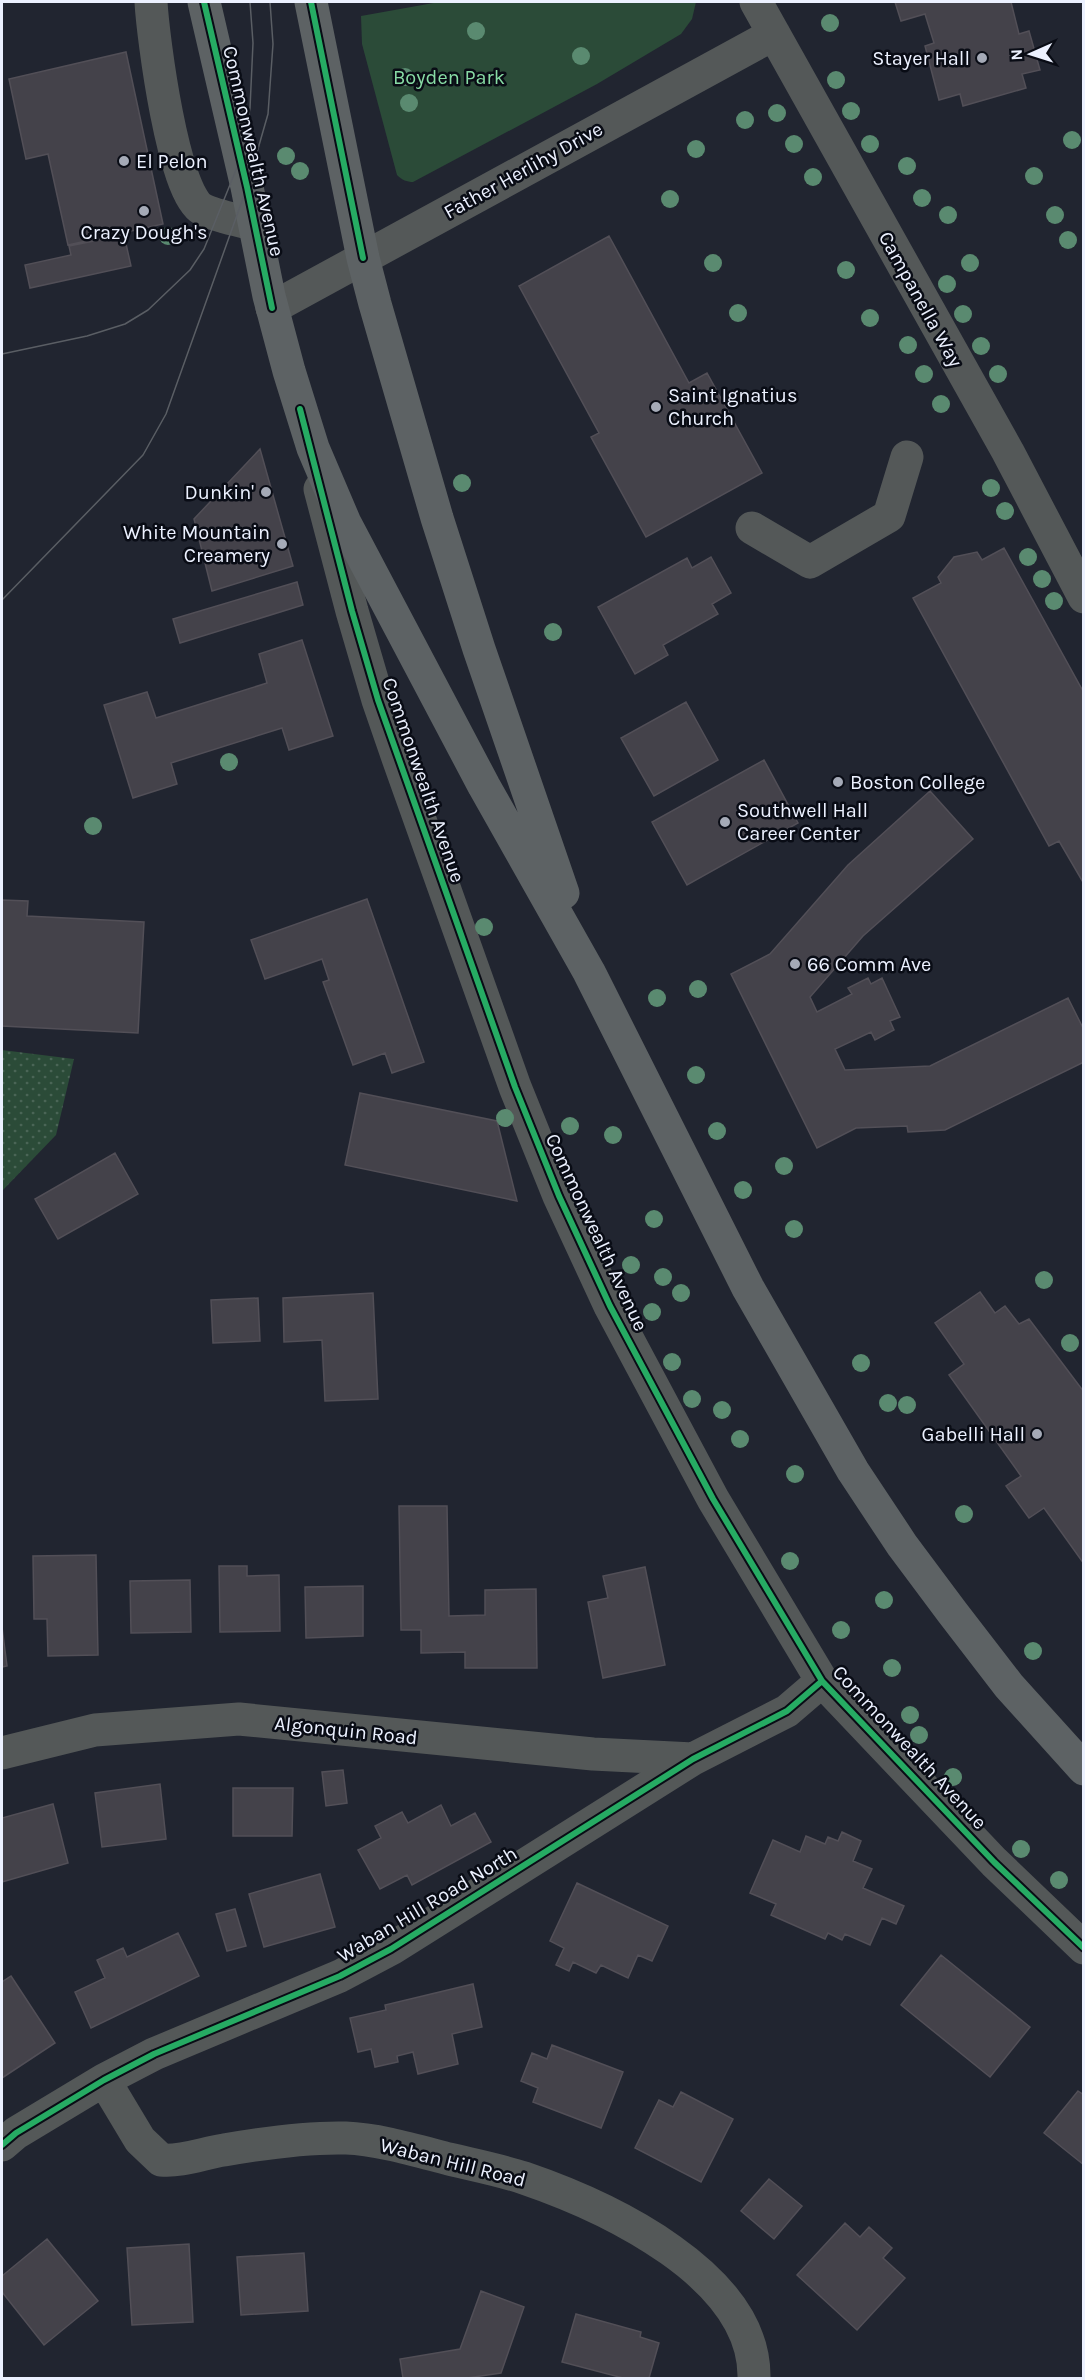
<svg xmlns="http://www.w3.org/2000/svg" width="1085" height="2380" viewBox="0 0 1085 2380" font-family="Karla,sans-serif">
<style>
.grass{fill:url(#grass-dots)}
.green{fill:#2b4b38}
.building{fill:#44424a;stroke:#524f57;stroke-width:1.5}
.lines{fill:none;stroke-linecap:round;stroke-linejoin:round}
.minor{stroke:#545858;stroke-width:33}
.major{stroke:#5d6264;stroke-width:33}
.tram{stroke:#5a5e64;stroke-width:1.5}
.cycleway-casing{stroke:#090c15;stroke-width:10}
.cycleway{stroke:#26ab63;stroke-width:6}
.tree{fill:#5a8a70}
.poi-dot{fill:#a5aab7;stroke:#090c15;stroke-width:2}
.labels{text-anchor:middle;stroke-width:5;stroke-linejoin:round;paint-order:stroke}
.poi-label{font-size:20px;fill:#ecf1ff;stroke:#090c15;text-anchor:start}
.park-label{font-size:20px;fill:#88dca5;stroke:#090c15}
.street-label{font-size:20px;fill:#ecf1ff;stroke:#090c15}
</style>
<defs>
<pattern id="grass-dots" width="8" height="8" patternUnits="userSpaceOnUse" patternTransform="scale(1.5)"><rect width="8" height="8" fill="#2b4b38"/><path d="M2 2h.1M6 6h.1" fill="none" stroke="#4a6556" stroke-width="1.8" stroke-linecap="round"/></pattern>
</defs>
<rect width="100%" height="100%" fill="#212530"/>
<!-- grass -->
<path class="grass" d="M2,1050l72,9 -18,76 -54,56z"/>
<!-- green -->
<path class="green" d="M439,2h257l-4,17 -11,15 -84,50 -184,98c-6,0 -11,-2 -16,-7l-35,-131 -1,-28z"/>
<!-- building -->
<path class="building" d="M895,2h116l8,32 10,-3 11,39 -18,4 4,14 -63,18 -3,-12 -21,6 -14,-54 9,-3 -9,-29 -24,7z
M126,52l37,172 -95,21 -20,-91 -22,5 -17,-80z
M124,235l7,31 -101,22 -5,-23 46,-10 -2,-9z
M609,236l80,147 18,-10 55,100 -116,64 -55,-100 8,-4 -80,-147z
M260,449l33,117 -81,25 -18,-72z
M1004,548l80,145v191l-25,-43 -10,5 -136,-248 28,-15 -3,-6 16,-20 23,-5 5,8z
M711,557l20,36 -19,11 6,10 -55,31 5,10 -33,19 -37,-67 89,-49 5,10z
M297,582l6,23 -123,38 -7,-24z
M302,640l31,96 -44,14 -7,-22 -111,35 6,21 -44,14 -29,-93 43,-13 9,26 111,-35 -8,-29z
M686,702l32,58 -64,36 -33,-58z
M764,760l34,63 -111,62 -35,-63z
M930,791l43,48 -110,97 -53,61 7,15 35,-18 -4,-6 20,-10 3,6 11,-6 18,39 -10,4 4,9 -19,10 -4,-8 -36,17 10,21 85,-4 138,-68 16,32v32l-139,68 -37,2 -1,-6 -51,2 -39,20 -86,-174 39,-20 78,-89z
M367,899l57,163 -32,11 -7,-20 -32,12 -30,-83 6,-2 -7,-21 -57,20 -14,-39z
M2,900l26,1 -1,15 117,6 -6,111 -136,-7z
M360,1093l137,28 20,80 -172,-36z
M115,1153l23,41 -80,45 -23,-40z
M980,1292l15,21 10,-7 14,18 10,-5 55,73v172l-40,-56 -15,10 -23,-32 15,-10 -72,-101 15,-11 -29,-41z
M373,1293l5,106 -53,2 -3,-61 -38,2 -1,-44z
M258,1298l2,43 -47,2 -2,-43z
M399,1506h48l2,110 36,-1v-25l51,-1 1,79h-72v-16l-44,1v-23h-20z
M96,1555l2,100 -50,1 -1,-37h-13l-1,-63z
M219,1566h28v10l32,-1 1,56 -60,1z
M645,1567l20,98 -62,13 -15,-76 20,-4 -5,-22z
M190,1580l1,52 -60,1 -1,-52z
M363,1586v50l-57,2 -1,-51z
M2,1627l5,39 -5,1z
M343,1770l4,33 -21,3 -4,-34z
M160,1784l6,55 -64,8 -7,-54z
M233,1788h60l-1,48h-59z
M53,1804l15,59 -66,19v-64z
M441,1805l10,21 24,-13 16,29 -79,43 -5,-10 -27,14 -22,-39 23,-12 -6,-12 27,-14 6,11z
M842,1832l19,9 -8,20 19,8 -9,19 41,18 -8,18 -14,-6 -12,27 -25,-11 -3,6 -14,-7 -3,6 -54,-24 5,-11 -26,-11 23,-53 27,12 6,-16 19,8 3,-7 10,4z
M320,1874l15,53 -71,20 -15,-53z
M577,1883l91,43 -16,35 -14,-6 -10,23 -27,-13 -5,8 -23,-11 -4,9 -13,-6 8,-17 -14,-7z
M235,1909l11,37 -19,5 -11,-37z
M178,1933l21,43 -108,52 -16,-36 30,-14 -8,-18 26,-12 4,9z
M941,1955l89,72 -40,50 -89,-72z
M11,1976l44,67 -53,35v-96z
M473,1984l9,43 -30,7 6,30 -40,10 -5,-22 -16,4 1,6 -23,5 -4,-18 -13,3 -8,-34 36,-8 -1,-5z
M552,2045l71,27 -22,56 -68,-26 5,-14 -17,-7 11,-28 15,6z
M1078,2091l6,4v70l-40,-32z
M681,2092l52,27 -32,63 -66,-34 24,-48 14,7z
M769,2179l33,27 -28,33 -33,-28z
M845,2223l15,14 9,-10 23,21 -9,10 22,20 -48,52 -60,-55z
M47,2239l51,62 -54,44 -42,-53v-16z
M189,2244l4,78 -61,3 -5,-77z
M304,2253l4,58 -67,4 -4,-58z
M481,2291l43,16 -23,66 -34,5h-64l-3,-19 60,-10z
M576,2314l65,18 -1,5 19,6 -10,35h-26l-61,-16z"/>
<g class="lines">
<!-- minor -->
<path class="minor" d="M151,2c2,35 22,191 51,207 13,7 37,11 53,16
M756,2l252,450 76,145
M272,308l502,-274
M320,489l32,122 26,89 20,58 117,329 44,109 51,110 103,193 109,182 172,181 90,86
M752,528l58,34 79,-46 18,-59
M2,1753l93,-23 144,-11 354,35 100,5
M104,2080l36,60 21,20c20,2 43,-7 63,-10 40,-7 82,-13 122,-12 32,1 72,13 103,21 25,6 51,11 75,19 82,28 232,97 230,200
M2,2145l14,-12 88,-53 50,-26 186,-78 51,-27 302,-190 94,-48 35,-30"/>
<!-- major -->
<path class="major" d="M204,2l43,185 22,109 20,75 24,77 32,75 139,263 105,186 159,316 105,183 49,74 50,67 57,74 75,83
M311,2l52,256 12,46 62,214 42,131 84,244"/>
<!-- tram -->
<path class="tram" d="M2,354l85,-18 38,-12 23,-14 42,-40 14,-21 36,-89 10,-52 3,-65 -3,-41
M2,600l141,-145 23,-41 81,-227 21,-73 5,-70 -3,-42"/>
<!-- cycleway casing -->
<g class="cycleway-casing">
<path id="cycleway" d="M204,2l43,185 25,121
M311,2l52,256
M300,409l52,202 26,89 137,387 44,109 51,110 103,193 109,182 172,181 90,86
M2,2145l14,-12 88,-53 50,-26 186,-78 51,-27 302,-190 94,-48 35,-30"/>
</g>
<!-- cycleway -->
<use href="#cycleway" class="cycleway"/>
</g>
<!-- trees -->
<g class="tree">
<circle cx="830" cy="23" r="9"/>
<circle cx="476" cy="31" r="9"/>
<circle cx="581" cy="56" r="9"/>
<circle cx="405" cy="77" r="9"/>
<circle cx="836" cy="80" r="9"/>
<circle cx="409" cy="103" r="9"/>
<circle cx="851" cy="111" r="9"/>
<circle cx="777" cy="113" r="9"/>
<circle cx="745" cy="120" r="9"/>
<circle cx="1072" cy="140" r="9"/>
<circle cx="794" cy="144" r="9"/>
<circle cx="870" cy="144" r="9"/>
<circle cx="696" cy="149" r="9"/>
<circle cx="286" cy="156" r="9"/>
<circle cx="907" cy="166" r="9"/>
<circle cx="300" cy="171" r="9"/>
<circle cx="1034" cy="176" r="9"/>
<circle cx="813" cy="177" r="9"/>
<circle cx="922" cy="198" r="9"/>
<circle cx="670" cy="199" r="9"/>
<circle cx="948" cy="215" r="9"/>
<circle cx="1055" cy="215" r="9"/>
<circle cx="168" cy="236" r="9"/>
<circle cx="1068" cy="240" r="9"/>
<circle cx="713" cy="263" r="9"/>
<circle cx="970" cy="263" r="9"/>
<circle cx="846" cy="270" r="9"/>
<circle cx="947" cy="284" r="9"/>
<circle cx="738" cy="313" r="9"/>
<circle cx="963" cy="314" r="9"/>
<circle cx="870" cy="318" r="9"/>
<circle cx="908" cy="345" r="9"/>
<circle cx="981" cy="346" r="9"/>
<circle cx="924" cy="374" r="9"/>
<circle cx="998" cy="374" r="9"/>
<circle cx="941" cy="404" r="9"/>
<circle cx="462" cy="483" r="9"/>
<circle cx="991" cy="488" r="9"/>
<circle cx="1005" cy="511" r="9"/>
<circle cx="1028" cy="557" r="9"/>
<circle cx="1042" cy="579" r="9"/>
<circle cx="1054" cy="601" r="9"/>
<circle cx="553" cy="632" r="9"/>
<circle cx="229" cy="762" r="9"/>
<circle cx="93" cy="826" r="9"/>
<circle cx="484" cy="927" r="9"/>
<circle cx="698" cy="989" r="9"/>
<circle cx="657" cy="998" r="9"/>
<circle cx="696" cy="1075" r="9"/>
<circle cx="505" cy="1118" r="9"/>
<circle cx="570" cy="1126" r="9"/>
<circle cx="717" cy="1131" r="9"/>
<circle cx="613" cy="1135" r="9"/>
<circle cx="784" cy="1166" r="9"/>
<circle cx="743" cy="1190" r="9"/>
<circle cx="654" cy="1219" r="9"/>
<circle cx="794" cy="1229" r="9"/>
<circle cx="631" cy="1265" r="9"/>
<circle cx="663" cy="1277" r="9"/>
<circle cx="1044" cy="1280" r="9"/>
<circle cx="681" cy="1293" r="9"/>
<circle cx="652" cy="1312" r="9"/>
<circle cx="1070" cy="1343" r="9"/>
<circle cx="672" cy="1362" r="9"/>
<circle cx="861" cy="1363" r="9"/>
<circle cx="692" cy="1399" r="9"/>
<circle cx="888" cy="1403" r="9"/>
<circle cx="907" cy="1405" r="9"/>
<circle cx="722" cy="1410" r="9"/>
<circle cx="740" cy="1439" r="9"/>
<circle cx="795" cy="1474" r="9"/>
<circle cx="964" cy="1514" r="9"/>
<circle cx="790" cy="1561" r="9"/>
<circle cx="884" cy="1600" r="9"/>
<circle cx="841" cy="1630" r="9"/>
<circle cx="1033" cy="1651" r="9"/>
<circle cx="892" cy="1668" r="9"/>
<circle cx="910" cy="1715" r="9"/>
<circle cx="919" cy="1735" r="9"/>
<circle cx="953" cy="1777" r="9"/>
<circle cx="1021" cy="1849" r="9"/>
<circle cx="1059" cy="1880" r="9"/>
</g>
<!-- markers -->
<g class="poi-dot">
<circle cx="982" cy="58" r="6"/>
<circle cx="124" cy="161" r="6"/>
<circle cx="144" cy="211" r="6"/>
<circle cx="656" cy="407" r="6"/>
<circle cx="266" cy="492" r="6"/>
<circle cx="282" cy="544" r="6"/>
<circle cx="838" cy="782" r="6"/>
<circle cx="725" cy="822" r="6"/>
<circle cx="795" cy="964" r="6"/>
<circle cx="1037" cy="1434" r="6"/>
</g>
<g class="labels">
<!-- poi labels -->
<g class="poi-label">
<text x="970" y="65" text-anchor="end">Stayer Hall</text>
<text x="136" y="168">El Pelon</text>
<text x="144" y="239" text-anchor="middle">Crazy Dough's</text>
<text x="668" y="402">Saint Ignatius<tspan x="668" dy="23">Church</tspan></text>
<text x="254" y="499" text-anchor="end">Dunkin'</text>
<text x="270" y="539" text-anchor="end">White Mountain<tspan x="270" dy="23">Creamery</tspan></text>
<text x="850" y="789">Boston College</text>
<text x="737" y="817">Southwell Hall<tspan x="737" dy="23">Career Center</tspan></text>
<text x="807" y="971">66 Comm Ave</text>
<text x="1025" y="1441" text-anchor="end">Gabelli Hall</text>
</g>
<!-- park labels -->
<g class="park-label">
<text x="449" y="84">Boyden Park</text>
</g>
<!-- street labels -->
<g class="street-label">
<text transform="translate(254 151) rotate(77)" y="7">Commonwealth Avenue</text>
<text transform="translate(523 170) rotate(-29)" y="7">Father Herlihy Drive</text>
<text transform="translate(921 299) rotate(61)" y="7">Campanella Way</text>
<text transform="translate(424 780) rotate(71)" y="7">Commonwealth Avenue</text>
<text transform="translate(597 1232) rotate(65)" y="7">Commonwealth Avenue</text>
<text transform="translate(346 1730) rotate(6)" y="7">Algonquin Road</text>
<text transform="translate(910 1747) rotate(47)" y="7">Commonwealth Avenue</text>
<text transform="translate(427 1904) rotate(-31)" y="7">Waban Hill Road North</text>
<text transform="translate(453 2162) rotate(14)" y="7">Waban Hill Road</text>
</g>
</g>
<!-- border -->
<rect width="1085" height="2380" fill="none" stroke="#ecf1ff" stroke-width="6"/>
<!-- north arrow -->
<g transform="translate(1031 54) rotate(267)" stroke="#090c15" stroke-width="4.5" paint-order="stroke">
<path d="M0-4.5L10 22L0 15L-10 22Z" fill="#ecf1ff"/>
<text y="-9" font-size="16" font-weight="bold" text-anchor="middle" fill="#ecf1ff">N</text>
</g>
</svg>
